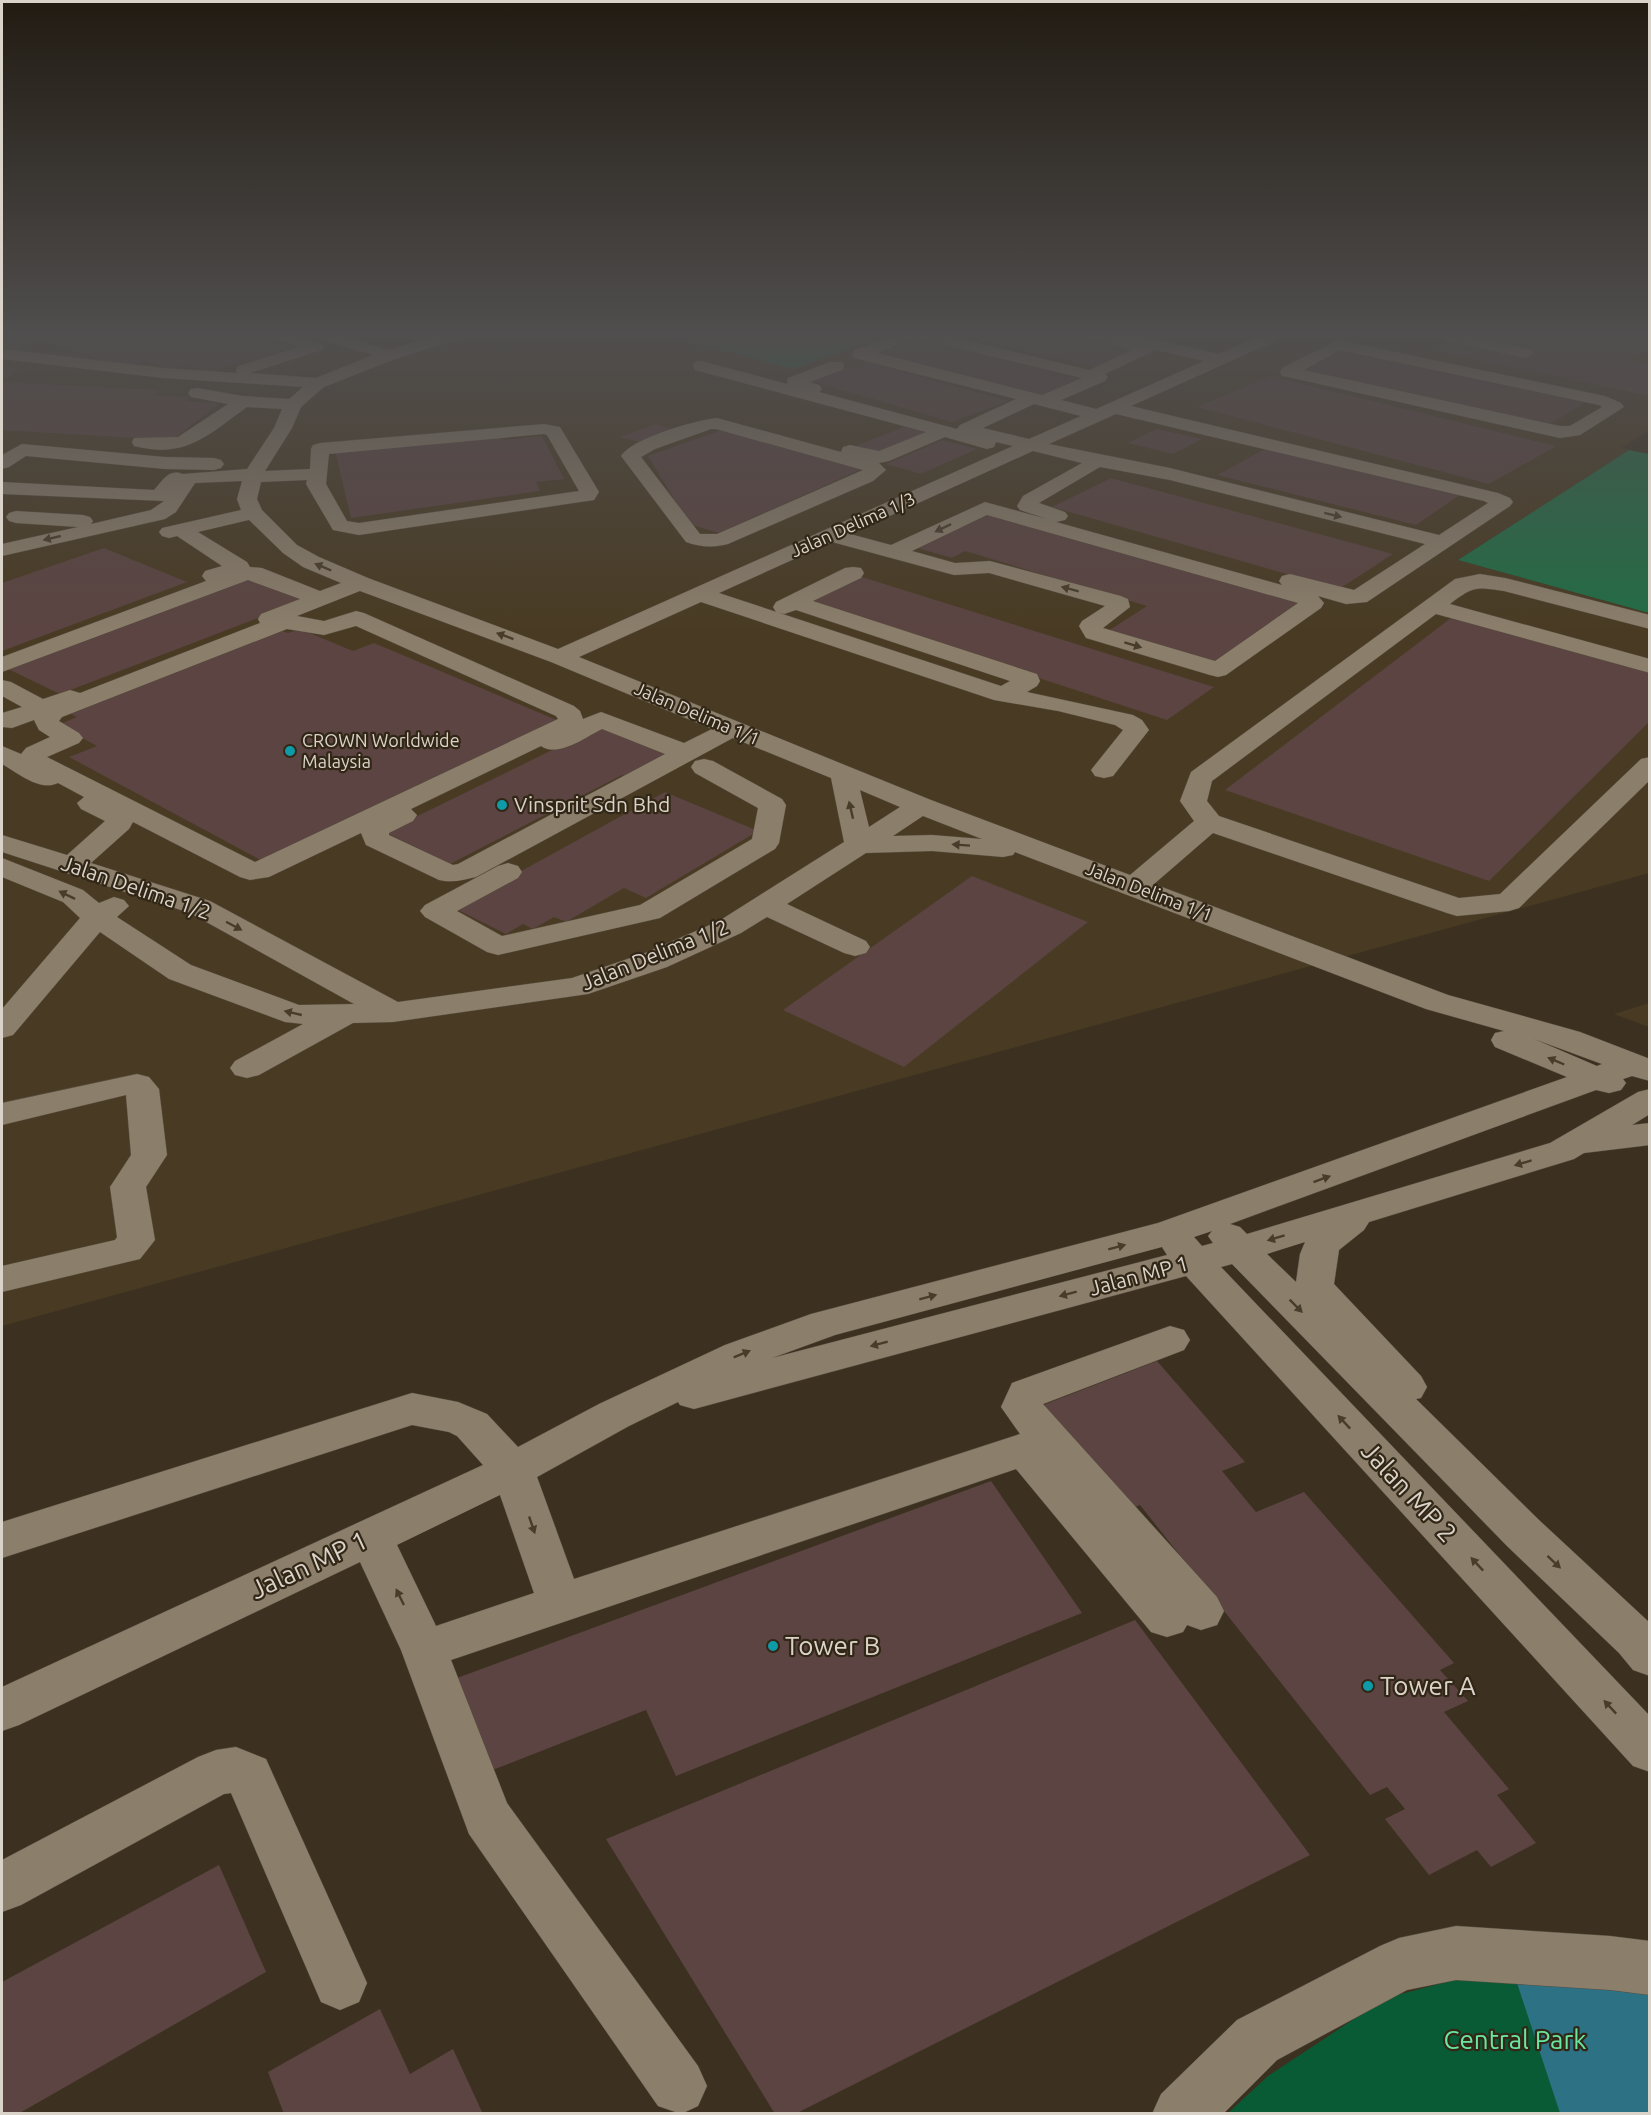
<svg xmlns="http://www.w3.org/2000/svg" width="1651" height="2115" viewBox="0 0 1651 2115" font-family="Ubuntu,sans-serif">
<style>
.built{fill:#493b23}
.green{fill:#095b35}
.forest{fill:#226d46}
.water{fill:#2d7184}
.building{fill:#5b4441}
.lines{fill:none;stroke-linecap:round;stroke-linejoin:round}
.minor-casing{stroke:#564d3e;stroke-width:1}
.minor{fill:#8b7e6b;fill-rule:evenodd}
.oneway{fill:#483d2b}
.culture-dot{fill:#0f9aa8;stroke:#322716;stroke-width:2}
.labels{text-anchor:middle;stroke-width:4.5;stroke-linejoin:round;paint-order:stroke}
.far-street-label{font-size:18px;fill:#dad3c9;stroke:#322716}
.far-poi-label{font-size:18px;fill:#dad3c9;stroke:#322716;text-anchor:start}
.poi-label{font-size:21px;fill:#dad3c9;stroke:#322716;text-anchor:start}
.street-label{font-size:21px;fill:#dad3c9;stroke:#322716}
.near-street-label{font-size:26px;fill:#dad3c9;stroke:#322716}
.near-poi-label{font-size:26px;fill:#dad3c9;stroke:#322716;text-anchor:start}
.near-park-label{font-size:26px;fill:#69e7a1;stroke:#322716}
</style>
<rect width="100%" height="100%" fill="#3c3120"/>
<!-- built -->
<path class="built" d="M2,334h1647v96l-27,17 7,3 -171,110 191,53v260l-1647,453z
M1649,1003v24l-35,-13z"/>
<!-- green -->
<path class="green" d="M1511,1965l138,148 -422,1 41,-38 118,-78z"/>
<!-- forest -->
<path class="forest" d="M660,334h230l-96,35z
M1629,450l20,4v159l-191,-53z"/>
<!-- water -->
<path class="water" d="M1511,1965l138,9v139h-89z"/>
<!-- building -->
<path class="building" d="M2,334h254l40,13 -88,25 -23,-8 -3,1 4,1 -17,2 -23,-7 -23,6 -79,-26 -42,10z
M1076,334l62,14 -43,19 -135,-32z
M1131,334h45l-17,7z
M1463,334h187v14l-22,13 22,4v31l-219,-46z
M921,337l165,39 -47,20 -166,-41z
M1345,348l244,52 -42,26 -249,-55z
M867,362l142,39 -57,21 -144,-42z
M2,367l20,1 -20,13z
M1270,376l286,70 -67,38 -292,-77z
M2,382l158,8 -7,5 38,2 -5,4 34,2 -48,37 -170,-10z
M656,424l18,6 -34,12 -20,-5z
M906,426l24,7 -55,22 -24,-7z
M1157,429l45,10 -29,15 -45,-11z
M722,430l140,39 -143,64 -30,-9 -41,-68z
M501,435l3,5 38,-4 22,43 -28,3 4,9 -189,27 -16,-67z
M942,440l35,9 -56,25 -35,-10z
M1267,448l194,46 -45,31 -199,-50z
M1111,478l282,76 -54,35 -287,-82z
M990,514l311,88 -87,60 -106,-31 39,-25 -182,-55 -13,7 -35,-10z
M104,548l83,34 -185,69v-68z
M248,577l57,23 -245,94 -54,-26z
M862,577l352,110 -47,33 -357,-117z
M1451,618l199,54v49l-161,160 -264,-91z
M276,629l12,4 12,-4 53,22 21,-8 185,78 -293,142 -197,-106 28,-11 -39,-21 19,-8 -12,-6z
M599,727l72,30 -41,21 -8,-3 -172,89 -65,-32z
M665,792l93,39 -112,67 -22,-10 -58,34 -12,-5 -21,12 -10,-5 -17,10 -52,-26z
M972,876l116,46 -184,145 -121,-57z
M1157,1361l88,101 -23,9 34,41 48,-20 150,171 -14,7 28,31 -24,11 65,77 -12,6 39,48 -45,24 -14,-17 -48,25 -44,-56 20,-10 -18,-22 -17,8 -230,-290 -15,6 -82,-106z
M991,1481l91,132 -406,163 -30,-66 -156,61 -33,-93z
M1135,1620l175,235 -515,259h-20l-169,-275z
M219,1865l47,107 -248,142h-16v-132z
M380,2009l30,65 43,-25 30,65h-199l-16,-42z"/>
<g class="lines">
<!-- minor casing -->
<g class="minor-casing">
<path id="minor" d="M267,334h25l30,10 2,3 -2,3 -72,23 66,5 57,-23 -60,-18 -2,-3h26l52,16 51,-16h26l-2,3 -69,22 -71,28 -23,20 -9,21 -27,43 45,-2 1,-20 2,-4 7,-2 224,-19 16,3 39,65 -5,8 -235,35 -26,-5 -27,-46 1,-4 -46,2 -4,17 5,11 35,35 22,12 49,21 190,71 455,-203 -17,-4 -2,5 -7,2 -42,-12 -56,24 -10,2 7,7 -13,11 -145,63c-15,4 -28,3 -42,-2l-65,-86c12,-18 75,-36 96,-38l124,34 2,-5 7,-2 29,6 47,-19 -231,-62 -2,-4 2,-4 6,-1 86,23 1,-6 42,-16h12l2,4 -2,4 -32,12 9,3 3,4 -3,3 138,37 3,-4 56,-26 -162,-41 -2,-4 2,-4 43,-16h44l148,36 43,-20 -48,-13 -2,-3h28l10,3 3,-3h8l88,20 45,-20h22l-2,3 -153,69 367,87 12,5 3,4 -3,4 -143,96 -21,2 -28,-8 6,7 -3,5 -95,67 -8,2 -8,-2 -124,-37 -7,-12 3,-5 23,-15 -116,-33 -35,2 -122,-33 -113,51 282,93 9,-5 -214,-71 -12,4 -8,-2 -3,-5 3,-5 69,-34 8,-1 8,1 3,5 -3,5 -48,23 224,73 3,7 -3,5 -10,6 106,23 9,5 7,10 -36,46 -9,2 -9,-2 -4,-6 32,-40 -8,-5 -57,-14 -64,-11 -293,-98 -122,55 352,143 199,75 64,-54 -14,-20 11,-29 264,-193 25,-5 25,4 145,37v14l-146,-38c-29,-4 -30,-5 -54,13l200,55v14l-214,-59 -224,167 -5,20 12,15 240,82 41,-4 141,-135 9,-2v23l-131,128 -10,3 -52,5 -10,-3 -234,-80 -59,51 294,111 132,37 70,27v22l-18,-5 -9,3 3,4 -5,7 -12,3 -13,-3 -366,134 10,3 7,7 303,-91 88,-51 12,-3v25l-18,11 18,-2v22l-66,8 -10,6 -205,63 -5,8 -25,20 -5,34 87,92 6,11 -6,11 -5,1 123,121 111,103v53l-17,-6 -14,-17 -112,-107 -275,-282 -11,3 429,449v56l-17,-6 -447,-490 -492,133 -14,-4 -2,-3 -49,24 -92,51 37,102 446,-145 -19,-27 11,-24 158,-57 14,4 6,10 -6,10 -141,54 174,193 7,14 -7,14 -16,5 -14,-5 -4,7 -16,5 -16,-5 -135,-163 -565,191 56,143 191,263 9,20 -9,20 -17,8 -23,-8 -189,-272 -68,-184 -41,-88 -341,163 -17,6v-44l481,-222 -26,-29 -8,-4 -37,-7 -410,133v-36l410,-129 46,9 29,12 31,33 81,-43 126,-59 86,-31 347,-91 409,-146 -72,-30 -4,-7 4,-7 9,-2 -78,-22 -411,-157 -2,3 -10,2 -71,-6 -66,2 -79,51 79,37 4,6 -4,6 -11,3 -11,-3 -77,-36 -26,16 -74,34 -79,27 -195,28 -40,1 -94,52 -12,3 -12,-3 -5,-7 5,-7 68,-37 -18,-2 -116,-43 -69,-47 -87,103 -11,3v-29l78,-91 -17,-16 -61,-25v-19l81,32 16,13 15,-6 10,3 5,6 -12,11 74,48 108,40 55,-1 -164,-91 -188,-61v-17l65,20 38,-34 -24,-12 -4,-6 7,-6 -26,-14c-18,9 -40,-10 -56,-19v-18l19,8 5,-6 24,-11 -11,-7 -5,-10 -22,8 -10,-1v-14l20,-6 -20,-11v-16l9,2 32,17 27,-9 10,3 180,-70 -2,-4 3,-5 39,-15 -52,-19 -246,92v-15l204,-76 -4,-5 3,-5 17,-5 -45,-30 -8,2 -7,-2 -3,-4 3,-4 79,-18 -4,-11 5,-18 -47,2 -19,29 -11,7 -163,37v-12l76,-17 -62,-4 -7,-2 -3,-4 3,-4 7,-2 67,4 7,2 3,4 -2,3 60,-14 13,-9 -162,-7v-12l152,8c9,-10 15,-22 29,-16l64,-5 27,-41 8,-19 -35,-2c-39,28 -61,52 -113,39l-2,-4 2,-4 44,-1 50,-33 -37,-7 -3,-4 3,-4 6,-1 46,8 46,3 14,-12 -140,-9 -161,-19v-10l161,19 74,5 -1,-3 2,-4 61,-19 -30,-10zM916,338l4,1 162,39 -40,17 -165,-42zM1156,350l48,11 -108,48 -35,-9 44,-19 3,-4 -3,-3zM1034,404l47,12 -52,23 -46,-11zM1116,414l368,87 4,2 -49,32 -269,-67 -121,-24zM711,429h5l147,41 -146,64h-17l-59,-77 14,-8zM544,434l3,1 32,56 -220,32 -12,-2 -21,-37 3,-30zM1033,451l49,12 -59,33 -6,10 3,4 27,9 -62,-17 -94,43 -41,-11zM1100,467l70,13 255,64 -71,46 -64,-16 -8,2 -3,5 3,4 -226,-63 9,-2 3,-4 -3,-4 -26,-9zM987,515l311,88 -83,58 -112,-33 27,-21 -2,-8 -7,-3 -131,-35 -35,2 -43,-12zM249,520l34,33 20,14 38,16 -21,8 -58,-23 -12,-1 -3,-5 -49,-30zM360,591l191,71 161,67 -28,14 -83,-31 -18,7 -3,-8 -6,-5 -210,-93 -8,-2 -32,10 -27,-5zM356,626l200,90 2,3 -303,143 -208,-105 32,-14 4,-5 -4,-5 -20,-12 3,-4 225,-88 37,6zM602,729l63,25 -207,110 -5,1 -64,-30v-2l24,-12 4,-6 -6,-6 130,-63c17,12 45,-9 61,-17zM733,738l98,40 13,64 -125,79 -74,32 -73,25 -174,24 -188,-101 -119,-38 38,-34 4,-7 107,55 10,3 19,-3 92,-44 5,12 73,35c13,3 24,0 37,-3zM860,790l40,17 -31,20zM923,816l59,23 -50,-4 -39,1zM1534,1039l68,25 -5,2zM1212,1231l-4,5 5,7 -11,3 -8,-9zM1305,1242l-5,12 -4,28 -29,-28zM1162,1247l5,8 -395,103 63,-23zM500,1495l34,98 -98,33 -39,-81z
M1441,334h19l72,16 2,3 -8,5 -82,-18z
M1338,340l267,56 16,7 3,4 -44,28 -20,3 -272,-61 -6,-1 -2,-4 2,-4zM1340,350l259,55 3,2 -32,19h-10l-256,-56z
M22,444l143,13 49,1 7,2 3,4 -3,4 -7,2 -49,-1 -139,-13 -17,11 -7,2v-14z
M704,759l9,2 69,38 4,6 -7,38 -4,6 -115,69 -162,37 -11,-3 -62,-35 -5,-6 5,-6 73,-39 10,-3 10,3 4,6 -4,6 -61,33 45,25 138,-31 112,-66 6,-31 -63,-35 -4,-6 4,-6z
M137,1074l12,3 10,12 8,66 -21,32 9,53 -15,19 -138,33v-26l113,-26 2,-3 -7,-50 21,-32 -5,-60 -124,30v-22z
M236,1747l30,12 101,224 -8,19 -19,8 -19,-8 -90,-209 -7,1 -203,111 -19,7v-52l196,-103 18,-7z
M1456,1926l154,10 40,5v54l-40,-5 -154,-10 -49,10 -130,70 -54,54h-71l9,-20 76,-74 143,-74 19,-8z"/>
</g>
<!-- minor -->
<use href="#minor" class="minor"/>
</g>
<!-- one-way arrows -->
<defs><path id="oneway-solid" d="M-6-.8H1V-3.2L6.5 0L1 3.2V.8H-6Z" transform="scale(1.5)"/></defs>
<g class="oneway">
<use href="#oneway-solid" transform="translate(1333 515) rotate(14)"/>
<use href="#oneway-solid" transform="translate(943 528) rotate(154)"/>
<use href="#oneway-solid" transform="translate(52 538) rotate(167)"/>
<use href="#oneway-solid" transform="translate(323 567) rotate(-157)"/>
<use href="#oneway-solid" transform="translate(1070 589) rotate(-165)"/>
<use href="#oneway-solid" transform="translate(505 636) rotate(-160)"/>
<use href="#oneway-solid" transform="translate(1133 645) rotate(17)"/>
<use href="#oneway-solid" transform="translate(851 810) rotate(-103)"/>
<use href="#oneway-solid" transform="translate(961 845) rotate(-176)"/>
<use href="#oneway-solid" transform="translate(67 895) rotate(-154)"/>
<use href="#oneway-solid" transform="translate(234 926) rotate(28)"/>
<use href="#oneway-solid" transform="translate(293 1013) rotate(-167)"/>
<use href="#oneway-solid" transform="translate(1556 1061) rotate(-157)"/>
<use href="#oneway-solid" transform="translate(1523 1163) rotate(163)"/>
<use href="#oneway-solid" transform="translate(1322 1179) rotate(-20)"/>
<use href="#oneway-solid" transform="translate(1276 1238) rotate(163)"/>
<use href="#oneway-solid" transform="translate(1117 1247) rotate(-15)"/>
<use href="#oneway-solid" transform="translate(1068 1294) rotate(165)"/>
<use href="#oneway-solid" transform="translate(928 1297) rotate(-15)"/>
<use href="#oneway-solid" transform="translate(1296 1306) rotate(45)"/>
<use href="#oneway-solid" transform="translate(879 1344) rotate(165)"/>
<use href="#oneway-solid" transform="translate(742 1354) rotate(-22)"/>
<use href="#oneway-solid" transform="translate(1344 1422) rotate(-133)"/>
<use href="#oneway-solid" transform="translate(532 1525) rotate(71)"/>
<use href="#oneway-solid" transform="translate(1554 1562) rotate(43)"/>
<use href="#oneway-solid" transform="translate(1477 1564) rotate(-133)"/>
<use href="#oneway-solid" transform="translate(400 1597) rotate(-116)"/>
<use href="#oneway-solid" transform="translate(1610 1707) rotate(-133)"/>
</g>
<!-- sky -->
<linearGradient id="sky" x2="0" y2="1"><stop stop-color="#211b12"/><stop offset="0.53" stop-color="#504e4e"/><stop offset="1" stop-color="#504e4e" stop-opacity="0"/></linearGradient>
<rect width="1651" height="630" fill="url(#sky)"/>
<!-- markers -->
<g class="culture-dot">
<circle cx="290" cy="751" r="6"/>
<circle cx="502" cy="805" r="6"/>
<circle cx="773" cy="1646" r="6"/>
<circle cx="1368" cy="1686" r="6"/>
</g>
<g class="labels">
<!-- far-street labels -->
<g class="far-street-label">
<text transform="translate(853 525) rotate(-24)" y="6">Jalan Delima 1/3</text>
<text transform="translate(697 714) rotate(23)" y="6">Jalan Delima 1/1</text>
<text transform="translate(1149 892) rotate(21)" y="6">Jalan Delima 1/1</text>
</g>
<!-- far-poi labels -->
<g class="far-poi-label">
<text x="302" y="747">CROWN Worldwide<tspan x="302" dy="21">Malaysia</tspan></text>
</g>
<!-- poi labels -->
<g class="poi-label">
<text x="514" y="812">Vinsprit Sdn Bhd</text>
</g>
<!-- street labels -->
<g class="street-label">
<text transform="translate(136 888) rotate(19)" y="7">Jalan Delima 1/2</text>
<text transform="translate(655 955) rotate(-22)" y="7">Jalan Delima 1/2</text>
<text transform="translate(1139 1276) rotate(-15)" y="7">Jalan MP 1</text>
</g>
<!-- near-street labels -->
<g class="near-street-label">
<text transform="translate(1409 1492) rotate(47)" y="9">Jalan MP 2</text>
<text transform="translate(309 1565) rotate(-25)" y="9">Jalan MP 1</text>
</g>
<!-- near-poi labels -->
<g class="near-poi-label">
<text x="785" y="1655">Tower B</text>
<text x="1380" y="1695">Tower A</text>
</g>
<!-- near-park labels -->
<g class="near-park-label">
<text x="1515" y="2049">Central Park</text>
</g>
</g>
<!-- border -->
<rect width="1651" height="2115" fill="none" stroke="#dad3c9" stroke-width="6"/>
</svg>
